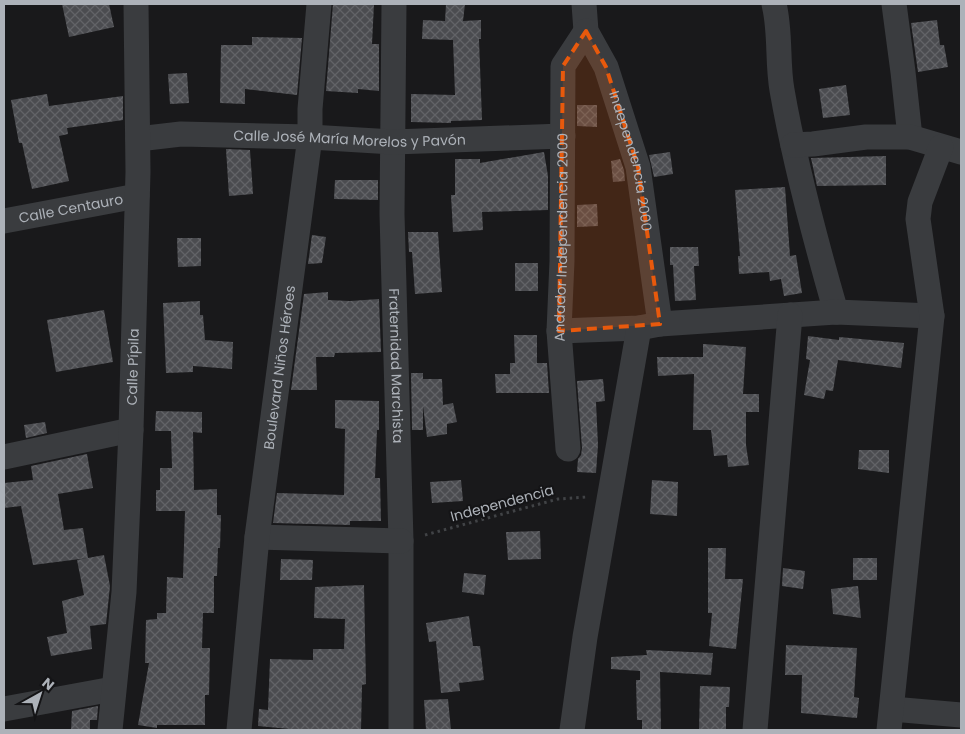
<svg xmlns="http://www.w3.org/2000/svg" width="965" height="734" viewBox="0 0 965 734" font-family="Poppins,sans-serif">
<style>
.building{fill:url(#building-cross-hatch)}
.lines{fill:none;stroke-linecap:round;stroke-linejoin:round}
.path{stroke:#414346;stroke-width:3;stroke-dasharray:2.5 4;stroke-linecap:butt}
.minor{stroke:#3a3c3f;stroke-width:25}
.marked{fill:#e8590c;fill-opacity:0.2;stroke:#e8590c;stroke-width:4;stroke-dasharray:10 6;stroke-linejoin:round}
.labels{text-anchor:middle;stroke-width:4;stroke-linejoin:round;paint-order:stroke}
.street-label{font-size:14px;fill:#adb2b9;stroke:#141416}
</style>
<defs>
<pattern id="building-cross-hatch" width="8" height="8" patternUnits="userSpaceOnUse" patternTransform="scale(1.25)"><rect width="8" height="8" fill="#4b4c50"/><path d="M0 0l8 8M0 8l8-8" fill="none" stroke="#626367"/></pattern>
</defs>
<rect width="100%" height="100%" fill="#19191b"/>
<!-- building -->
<path class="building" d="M62,4h47l5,23 -45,10z
M333,4h41l-2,40h7v47l-21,-2v4l-32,-2z
M446,4h19l-2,17 18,-1v19h-2l3,81 -31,1v2l-40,-1v-28l44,1 -2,-55 -31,-1 1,-19 22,1z
M937,20l3,25h4l4,22 -30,5 -7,-49z
M252,37l50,1 -5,57 -52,-6v15l-25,-1 1,-58h31z
M187,73l2,30 -19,1 -2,-30z
M846,85l4,30 -27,3 -4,-29z
M47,94l2,12 74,-10v24l-56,8 1,6 -9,2 10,45 -37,8 -10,-46h-3l-8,-43z
M577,105h20v22l-20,-1z
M226,149l24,1 3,44 -24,2z
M544,152l4,24v34l-66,2 1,18 -30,2 -2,-37h4v-36h25v4z
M670,152l3,22 -19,3 -5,-22z
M886,156v29l-69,1 -6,-28z
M620,159l4,11 1,11 -12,1 -2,-21z
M335,180h43v20l-44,-1z
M785,187l5,69 6,-1 6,38 -18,3 -3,-17 -11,2 -1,-9 -30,2 -1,-18h2l-5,-66z
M597,204l1,22 -21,1v-22z
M408,232h30l4,60 -27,2 -3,-42h-3z
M312,235l14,2 -4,26 -14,1z
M177,238h24v28l-23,1z
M670,247h28l1,19h-5l2,34 -21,1 -2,-36h-3z
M515,263h23v28h-23z
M328,292v8l22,1 29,-2 2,53 -46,1 -1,4h-18l1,33h-26l13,-96z
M200,301v14h3l2,25 28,2 -1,27 -39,-3v6l-27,1 -3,-70z
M104,310l9,52 -57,10 -9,-52z
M514,335h23v28h10l2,30h-53l-1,-19h15v-11h5z
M808,336l31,4v-3l65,6 -3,25 -63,-8 -5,31 -7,-1 -2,9 -20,-4 6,-35 -4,-1z
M703,344l43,3 -3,47h16v18h-13v33l3,20 -21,2 -1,-12 -13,1 -3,-26h-18l1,-56 -36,2 -1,-19h46z
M411,373h12v6h19l1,26 10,-2 4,19 -10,2v10l-20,3 -4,-31v24h-11z
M603,379l2,22 -9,1 2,43 -2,28 -19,-1 1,-13 3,-4 1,-7 -5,-67z
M335,400l44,1v29h-2l-2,48h5l1,43h-31v4l-77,-2 4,-30 67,2 1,-66 -10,-1z
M156,411l46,1v21l-9,-1 1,58 23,-1v26h4l-1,33h-2l-1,28h-3v37h-11l-1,35h8l-1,47h-4v30h-48v3l-19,-3 11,-62h-4l1,-43 11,-1v-6h9l1,-36 16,1 2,-67h-29v-21h4v-22h12l-1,-37h-16z
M45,422l2,11 -21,5 -2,-13z
M859,450h30v23l-31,-4z
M87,454l6,34 -35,6 6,36 19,-2 5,30 -55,7 -12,-59 -17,2v-25l29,-3 -2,-14z
M461,480l2,21 -31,2 -2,-21z
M652,480l26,2 -1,34 -27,-2z
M540,531l1,28 -33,1 -2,-28z
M708,548h18l-1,31h18l-7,70 -27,-3 3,-33h-4z
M104,555l6,31 -4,38 -16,2 2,23 -41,7 -4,-19 20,-4 -5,-32 22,-6 -7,-35z
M853,558h24v22h-24z
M281,559l32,1 -1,20h-32z
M783,568l22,3 -2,18 -21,-3z
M464,573l22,2 -2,20 -22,-3z
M364,585l2,99 -4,1 -1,45h-61l-42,-4 1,-17 9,1 2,-51 43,1v-11h31l1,-30 -31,-1 1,-31z
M858,586l3,32 -28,-4 -2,-25z
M469,616l4,30h7l4,34 -25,3 1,8 -19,2 -5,-52 -7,1 -3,-19z
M786,645l71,3 -3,49 5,1 -2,20 -56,-5 1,-38h-17z
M646,650l67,3 -2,22 -51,-3 1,58h-19v-10h-5l-1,-40h4v-9l-29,-2v-12l36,-2z
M700,686l30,1 -1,20h-3v23h-27z
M448,699l3,31h-25l-2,-30z
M98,706l-1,14h-7v10h-19l1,-19z"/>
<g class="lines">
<!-- path -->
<path class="path" d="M425,535l133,-36 29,-2"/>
<!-- minor -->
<g class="minor">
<path id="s1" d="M394,4l-2,210 9,327v189"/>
<path id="s2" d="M584,4l2,27 20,36 32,100 22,157"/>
<path d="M774,4c7,29 3,58 8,86 13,75 33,149 54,222"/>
<path d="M894,4l9,68 7,65"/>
<path id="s3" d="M138,139l43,-5 129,3 83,5 170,-6"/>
<path d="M793,145l20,-1 53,-7h44l51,15"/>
<path id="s4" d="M4,221l133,-25"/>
<path d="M559,331l80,-3 21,-4 176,-12 96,4"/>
<path id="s5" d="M568,449l-9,-118 3,-70 1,-195 23,-35"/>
<path d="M4,457l127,-27"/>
<path d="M257,537l144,4"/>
<path d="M4,709l109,-20"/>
<path d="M892,709l69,6"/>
<path id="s6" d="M110,730l14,-138 7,-162 7,-258 -2,-168"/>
<path id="s7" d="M239,730l18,-193 53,-400v-28l9,-105"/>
<path d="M572,730l13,-93 54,-309"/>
<path d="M755,730l35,-415"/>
<path d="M889,730l43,-414 -14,-97 2,-17 21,-55"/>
</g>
</g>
<!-- marked area -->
<path class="marked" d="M586,31l20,36 32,100 22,157 -101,7 4,-265z"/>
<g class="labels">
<!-- street labels -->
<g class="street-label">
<text dy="5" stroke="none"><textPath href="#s3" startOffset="212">Calle José María Morelos y Pavón</textPath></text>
<text dy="5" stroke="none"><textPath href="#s2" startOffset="166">Independencia 2000</textPath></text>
<text dy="5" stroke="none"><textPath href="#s4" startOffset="68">Calle Centauro</textPath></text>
<text dy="5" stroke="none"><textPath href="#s5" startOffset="212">Andador Independencia 2000</textPath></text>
<text dy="5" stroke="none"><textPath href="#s6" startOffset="364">Calle Pípila</textPath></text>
<text dy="5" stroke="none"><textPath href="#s7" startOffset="365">Boulevard Niños Héroes</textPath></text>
<text dy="5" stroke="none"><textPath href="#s1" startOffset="362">Fraternidad Marchista</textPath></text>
<text transform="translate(502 503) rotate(-15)" y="5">Independencia</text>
</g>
</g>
<!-- border -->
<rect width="965" height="734" fill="none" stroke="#adb2b9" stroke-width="10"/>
<!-- north arrow -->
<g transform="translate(40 694) rotate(39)" stroke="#141416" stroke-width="4" paint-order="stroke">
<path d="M0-4L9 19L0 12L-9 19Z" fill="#adb2b9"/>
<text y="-8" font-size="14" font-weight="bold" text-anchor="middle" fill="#adb2b9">N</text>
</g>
</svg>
